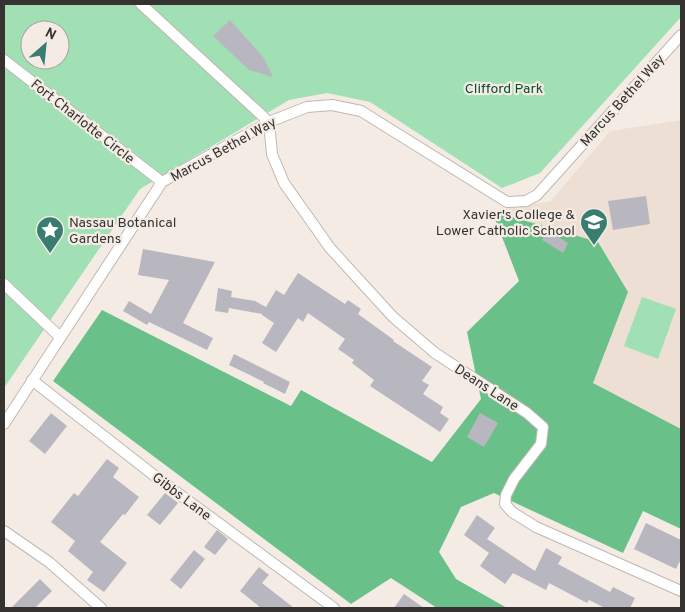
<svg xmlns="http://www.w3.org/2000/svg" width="685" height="612" viewBox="0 0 685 612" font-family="Overpass,sans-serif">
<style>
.built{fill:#eddfd3}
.green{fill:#a1dfb5;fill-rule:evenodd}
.forest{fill:#69c089}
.building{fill:#b8b7c0}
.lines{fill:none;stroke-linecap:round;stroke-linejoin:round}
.street-casing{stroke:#bfb8b1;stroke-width:12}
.street{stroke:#fff;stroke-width:10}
.labels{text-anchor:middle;stroke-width:4.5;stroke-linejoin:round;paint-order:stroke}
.park-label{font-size:14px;fill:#084e2b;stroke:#f4ece4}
.street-label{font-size:14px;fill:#35322f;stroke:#f4ece4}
.poi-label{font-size:14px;fill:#35322f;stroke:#f4ece4;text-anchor:end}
</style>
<rect width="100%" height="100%" fill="#f4ece4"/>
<!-- built -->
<path class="built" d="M681,120v309l-130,-68 -59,-150 59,-10 59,-70z"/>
<!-- green -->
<path class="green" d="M4,4h677v13l-141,156 -38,15 -132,-86 -43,-9 -38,7 -149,89 -136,199zM30,30h30v30h-30z
M642,297l34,12 -18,50 -34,-13z"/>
<!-- forest -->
<path class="forest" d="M492,211l106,31 30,50 -35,91 88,46v100l-38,-18 -20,42 -129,-60 -33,14 -22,45 17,27 51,29h-70l-46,-30 -40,26 -298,-223 49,-71 189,96 10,-16 131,72 49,-63 -14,-67 52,-51z"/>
<!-- building -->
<path class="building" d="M230,20l34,38 9,19 -24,-7 -36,-34z
M646,196l4,28 -37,6 -5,-29z
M548,231l20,12 -5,10 -21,-13z
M143,249l72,13 -32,61 30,15 -6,12 -58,-28 -2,3 -24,-14 6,-10 22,13 18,-34 -31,-5z
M298,273l47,31 3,-4 13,9 -3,5 36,26 -1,1 39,26 -10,14 7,4 -6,9 20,13 -3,6 9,6 -9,13 -70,-46 4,-6 -22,-17 2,-3 -16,-11 7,-10 -37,-26 -5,9 -5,-4 -22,34 -14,-9 12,-20 -12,-8v-1l-33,-6 -1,5 -13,-2 3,-23 14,3 -1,6 24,4 11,6 10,-17 8,5z
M234,354l56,28 -5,12 -22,-11 1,-1 -35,-17z
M51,413l16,13 -22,28 -16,-13z
M480,413l18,10 -14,24 -17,-10z
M107,459l12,9 -6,9 26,20 -14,18 -2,-1 -23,28 27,21 -23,29 -17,-12 6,-8 -25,-21 7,-10 -24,-19 23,-29 4,3z
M165,493l13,10 -18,22 -13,-10z
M477,515l18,13 -8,11 48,32 11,-23 16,9 -4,7 52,28 3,-5 22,11 -5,10h-25l-16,-8 -2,3 -38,-20 -3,7 -33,-17 -8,11 -25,-18 9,-13 -25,-18z
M646,523l35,17v19l-5,10 -42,-20z
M217,530l11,9 -13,16 -11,-8z
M194,550l11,9 -24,30 -11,-9z
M259,567l10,8 -7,8 32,25h-33l-21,-17z
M40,579l12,12 -17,17h-24z
M404,594l20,14h-30z"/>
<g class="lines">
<!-- street casing -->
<g class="street-casing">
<path id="street" d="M141,4l128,118 3,32 12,29 46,65 63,69 42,36 92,60 16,14 -2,17 -27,35 -8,16 -1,9 7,8 24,15 145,64
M4,60l158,122
M4,284l56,53
M32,380l128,100 174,128
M4,424l158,-242 107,-60 38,-15 25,-2 29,6 146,91 19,-1 11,-6 144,-160
M4,531l45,31 52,46"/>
</g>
<!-- street -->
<use href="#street" class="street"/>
</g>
<!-- icons -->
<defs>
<g id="school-pin" transform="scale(1.4375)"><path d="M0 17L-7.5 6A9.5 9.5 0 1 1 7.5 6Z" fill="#397d71" stroke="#f4ece4"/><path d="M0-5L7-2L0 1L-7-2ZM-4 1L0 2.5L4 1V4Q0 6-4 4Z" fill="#fff"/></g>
<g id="sight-pin" transform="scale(1.4375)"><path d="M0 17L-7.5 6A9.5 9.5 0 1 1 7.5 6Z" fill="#397d71" stroke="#f4ece4"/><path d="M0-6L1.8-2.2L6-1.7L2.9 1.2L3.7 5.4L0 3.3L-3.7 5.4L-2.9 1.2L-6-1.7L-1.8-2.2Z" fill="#fff"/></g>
</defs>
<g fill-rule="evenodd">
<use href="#school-pin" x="594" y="222"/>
<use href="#sight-pin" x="50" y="230"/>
</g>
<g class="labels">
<!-- park labels -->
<g class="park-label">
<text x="504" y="93">Clifford Park</text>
</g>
<!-- street labels -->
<g class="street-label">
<text transform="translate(622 100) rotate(-48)" y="5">Marcus Bethel Way</text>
<text transform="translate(83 121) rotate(38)" y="5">Fort Charlotte Circle</text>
<text transform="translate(223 149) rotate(-29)" y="5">Marcus Bethel Way</text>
<text transform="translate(487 387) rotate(33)" y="5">Deans Lane</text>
<text transform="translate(182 496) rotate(37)" y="5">Gibbs Lane</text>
</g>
<!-- poi labels -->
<g class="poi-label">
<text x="575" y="219">Xavier's College &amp;<tspan x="575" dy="16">Lower Catholic School</tspan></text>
<text x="69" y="227" text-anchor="start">Nassau Botanical<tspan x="69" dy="16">Gardens</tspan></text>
</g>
</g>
<!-- border -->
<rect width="685" height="612" fill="none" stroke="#35322f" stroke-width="10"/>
<!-- north arrow -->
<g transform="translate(45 45) rotate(27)"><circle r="24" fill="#f4ece4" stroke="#a8a29c"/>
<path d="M0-4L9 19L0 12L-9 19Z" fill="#397d71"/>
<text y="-8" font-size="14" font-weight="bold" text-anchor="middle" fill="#35322f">N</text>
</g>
</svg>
